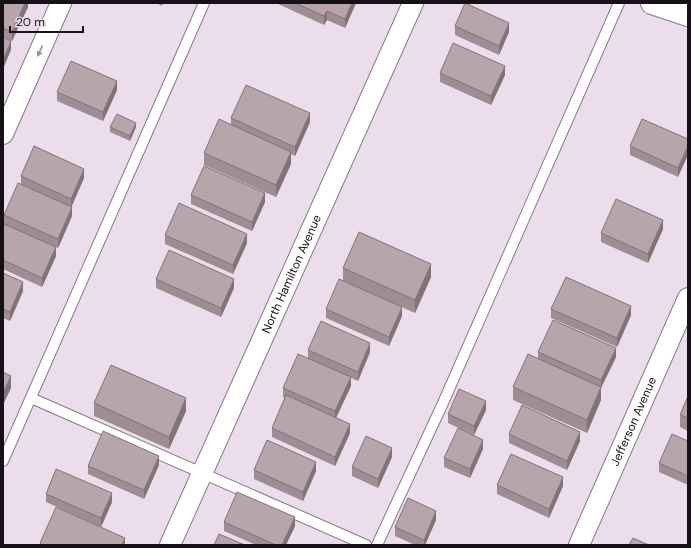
<svg xmlns="http://www.w3.org/2000/svg" width="691" height="548" viewBox="0 0 691 548" font-family="'DM Sans',sans-serif">
<style>
.lines{fill:none;stroke-linecap:round;stroke-linejoin:round}
.service-casing{stroke:#867a87;stroke-width:12}
.minor-casing{stroke:#867a87;stroke-width:22}
.secondary-casing{stroke:#867a87;stroke-width:24}
.service{stroke:#fff;stroke-width:10}
.minor{stroke:#fff;stroke-width:20}
.secondary{stroke:#fff;stroke-width:22}
.wall{fill:#9e8d93}
.shaded-wall{fill:#817378}
.building{fill:#b8a4ab;stroke:#817378}
.oneway{fill:#969496}
.labels{text-anchor:middle;stroke-width:4;stroke-linejoin:round;paint-order:stroke}
.street-label{font-size:12px;fill:#161116;stroke:#ebddeb}
</style>
<rect width="100%" height="100%" fill="#ebddeb"/>
<g class="lines">
<!-- service casing -->
<g class="service-casing">
<path id="service" d="M31,398l335,147
M3,461l201,-458
M377,545l66,-142 176,-400"/>
</g>
<!-- minor casing -->
<g class="minor-casing">
<g id="minor">
<path d="M3,134l58,-131"/>
<path id="s1" d="M170,545l243,-542"/>
<path id="s2" d="M579,545l109,-247"/>
</g>
</g>
<!-- secondary casing -->
<g class="secondary-casing">
<path id="secondary" d="M652,3l36,12"/>
</g>
<!-- service -->
<use href="#service" class="service"/>
<!-- minor -->
<use href="#minor" class="minor"/>
<!-- secondary -->
<use href="#secondary" class="secondary"/>
</g>
<!-- wall -->
<path class="wall" d="M3,3h25v4l-16,34 -9,-4z
M156,3h7l-1,3z
M276,3h80l-11,25 -18,-8 -3,5z
M455,26l54,6 -10,23 -44,-20z
M440,73l65,2 -14,30 -51,-23z
M117,90l-14,31 -46,-20v-9z
M231,118l79,4 -15,34 -4,-2v10l-15,33 -72,-32v-12l27,-28z
M110,127h26l-6,14 -20,-9z
M688,139l-10,38 -48,-22v-9z
M21,176l63,2 -13,29 1,9 -14,32 -2,-1v9l-14,31 -39,-18v-42l1,-3v-9l17,-31z
M191,195l74,7 -13,29 -61,-27z
M663,229l-15,34 -47,-21v-9z
M165,235l82,8 -14,31 -68,-30z
M343,268l88,9 -16,36 -72,-32z
M3,273l20,18 -13,30 -7,-3z
M156,279l78,9 -13,29 -65,-29z
M326,309l76,7 -13,30 -63,-28z
M551,309l80,6 -14,32 -66,-29z
M308,350l62,2 -12,29 -7,-3v8l-15,32 14,15 -15,33 -63,-29v-9l13,-30 -2,-1v-9l25,-30z
M538,352l78,5 -15,31v12l-14,33 -74,-33v-13l25,-28z
M688,396v35l-8,-4v-12z
M94,403l92,8 -17,38 -75,-33z
M486,410l-12,25 -26,-12v-9z
M509,434l71,7 -13,29 -58,-27z
M688,441v44l-29,-13v-9z
M483,449l-13,29 -26,-11v-9z
M392,457l-14,31 -26,-12v-9z
M159,465l-15,34 -56,-25v-8z
M254,470l62,1 -13,30 -49,-22z
M497,485l66,1 -14,32 -52,-24z
M46,494l66,8 -11,25 -55,-25z
M436,520l-11,25h-10l-20,-9v-9z
M224,522l71,4 -9,19h-30l-32,-14z"/>
<!-- shaded-wall -->
<path class="shaded-wall" d="M25,3h3v4l-16,34v-9z
M352,3h4l-11,25v-9z
M327,11v9l-3,5v-9z
M509,23v9l-10,23v-9z
M11,41v9l-8,19v-9z
M505,66v9l-14,30v-9z
M117,81v9l-14,31v-9z
M310,113v9l-15,34v-9z
M136,123v4l-6,14v-5z
M688,146v9l-10,22v-9z
M291,152v12l-15,33v-12z
M84,169v9l-13,30v-9z
M265,193v9l-13,29v-9z
M72,207v9l-14,32v-9z
M663,220v9l-15,34v-9z
M247,234v9l-14,31v-9z
M56,247v9l-14,31v-9z
M431,264v13l-16,36v-13z
M234,279v9l-13,29v-9z
M23,282v9l-13,30v-9z
M631,306v9l-14,32v-9z
M402,307v9l-13,30v-9z
M370,343v9l-12,29v-9z
M616,348v9l-15,31v12l-14,33v-13l14,-32v-8z
M11,376v12l-8,17v-12z
M351,377v9l-16,34v-9z
M186,398v13l-17,38v-12z
M486,401v9l-12,25v-9z
M350,424v9l-15,33v-9z
M580,432v9l-13,29v-9z
M483,440v9l-13,29v-9z
M392,448v9l-14,31v-9z
M159,456v9l-15,34v-9z
M316,462v9l-13,30v-9z
M563,477v9l-14,32v-9z
M112,493v9l-11,25v-9z
M436,511v9l-11,25h-1v-5z
M295,517v9l-9,19h-4z
M125,538v7h-3z"/>
<!-- building -->
<path class="building" d="M3,3h22l-13,29 -9,-4z
M295,3h57l-7,16 -18,-8 -3,5z
M465,3l44,20 -10,23 -44,-20z
M3,37l8,4 -8,19z
M453,43l52,23 -14,30 -51,-23z
M71,61l46,20 -14,31 -46,-20z
M246,85l64,28 -15,34 -64,-29z
M117,114l19,9 -6,13 -20,-9z
M219,119l72,33 -15,33 -72,-32z
M642,119l46,20v7l-10,22 -48,-22z
M34,146l50,23 -13,30 -50,-23z
M204,166l61,27 -13,29 -61,-27z
M18,183l54,24 -14,32 -54,-24z
M616,199l47,21 -15,34 -47,-21z
M179,203l68,31 -14,31 -68,-30z
M4,224l52,23 -14,31 -39,-18v-33z
M359,232l72,32 -16,36 -72,-32z
M169,250l65,29 -13,29 -65,-29z
M3,273l20,9 -13,30 -7,-3z
M566,277l65,29 -14,32 -66,-29z
M339,279l63,28 -13,30 -63,-28z
M553,320l63,28 -15,32 -63,-28z
M321,321l49,22 -12,29 -50,-22z
M298,354l53,23 -16,34 -52,-23z
M528,354l73,33 -14,33 -74,-33z
M111,365l75,33 -17,39 -75,-34z
M3,372l8,4 -8,17z
M459,389l27,12 -12,25 -26,-12z
M286,395l64,29 -15,33 -63,-29z
M688,396v22l-8,-3z
M522,405l58,27 -13,29 -58,-27z
M458,428l25,12 -13,29 -26,-11z
M103,431l56,25 -15,34 -56,-24z
M672,434l16,7v35l-29,-13z
M366,436l26,12 -14,31 -26,-12z
M267,440l49,22 -13,30 -49,-22z
M511,454l52,23 -14,32 -52,-24z
M56,469l56,24 -11,25 -55,-24z
M237,492l58,25 -13,28h-6l-52,-23z
M408,498l28,13 -12,29 -29,-13z
M56,507l69,31 -3,7h-79l-3,-2z
M219,534l26,11h-31z
M633,538l16,7h-20z"/>
<!-- one-way arrows -->
<defs><path id="oneway-solid" d="M-6-.8H1V-3.2L6.5 0L1 3.2V.8H-6Z"/></defs>
<use class="oneway" href="#oneway-solid" transform="translate(40 51) rotate(114)"/>
<g class="labels">
<!-- street labels -->
<g class="street-label">
<text dy="4" stroke="none"><textPath href="#s1" startOffset="297">North Hamilton Avenue</textPath></text>
<text dy="4" stroke="none"><textPath href="#s2" startOffset="135">Jefferson Avenue</textPath></text>
</g>
</g>
<!-- border -->
<rect width="691" height="548" fill="none" stroke="#161116" stroke-width="8"/>
<!-- scale -->
<path d="M10 26v6h73v-6" fill="none" stroke="#161116" stroke-width="2"/>
<text x="16" y="26" font-size="12" fill="#161116" stroke="#ebddeb" stroke-width="3" paint-order="stroke">20 m</text>
</svg>
